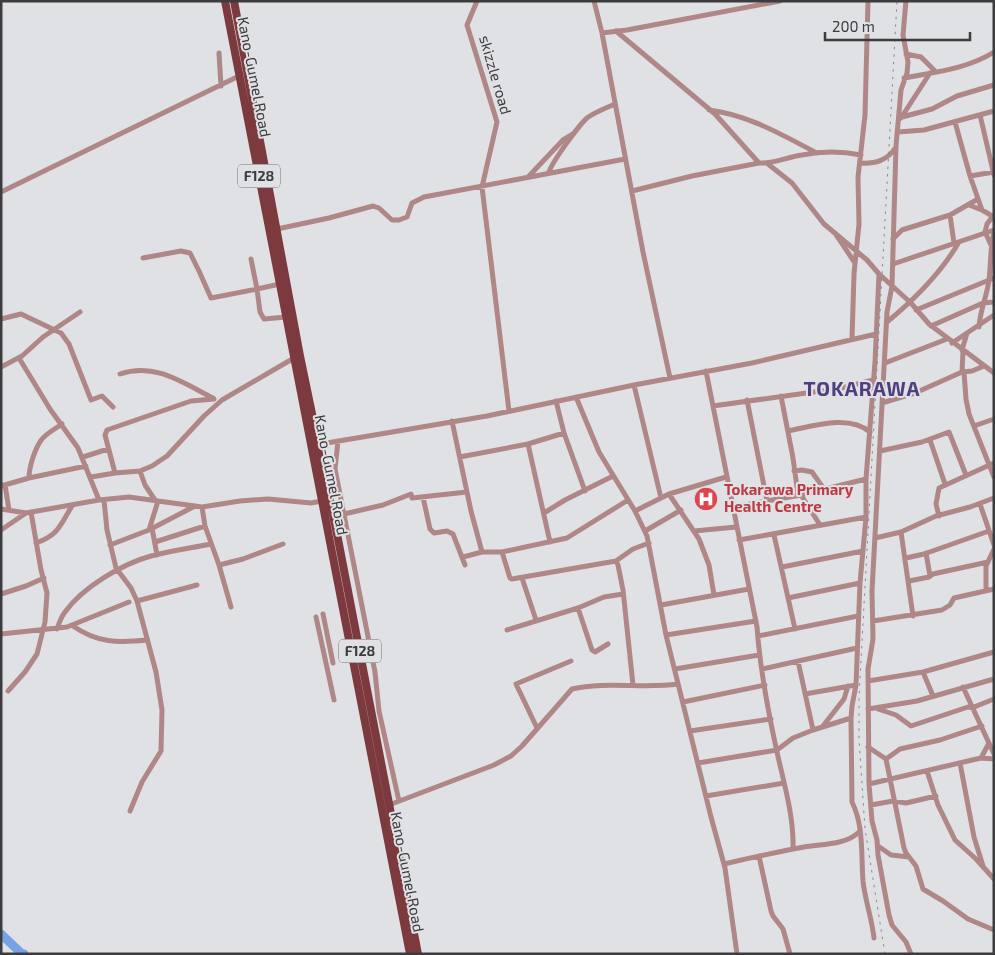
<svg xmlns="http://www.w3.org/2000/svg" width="995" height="955" viewBox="0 0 995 955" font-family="'Exo 2',sans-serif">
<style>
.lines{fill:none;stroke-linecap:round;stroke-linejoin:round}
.river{stroke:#77a2e5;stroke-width:9}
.minor{stroke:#af8787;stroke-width:5}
.primary{stroke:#7d3a3e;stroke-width:8}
.rail{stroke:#8b8b8e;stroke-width:1;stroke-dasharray:2.5 5;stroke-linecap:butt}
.labels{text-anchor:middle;stroke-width:4;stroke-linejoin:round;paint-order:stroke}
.shield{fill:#e0e1e5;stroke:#6d6e70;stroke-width:1}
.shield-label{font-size:14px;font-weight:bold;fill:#3c3c3e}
.street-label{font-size:15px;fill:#3c3c3e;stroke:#e0e1e5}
.health-label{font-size:15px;font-weight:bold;fill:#be3a42;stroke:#e0e1e5;text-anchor:start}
.district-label{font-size:20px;font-weight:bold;letter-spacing:1px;fill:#503f7d;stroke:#e0e1e5}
</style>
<rect width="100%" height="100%" fill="#e0e1e5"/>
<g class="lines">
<!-- river -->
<path class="river" d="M1,934l20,19 3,1"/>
<!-- minor -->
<path class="minor" d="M477,1l-10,24 30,97 -15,65 27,224
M594,1l8,32 41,219 27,126
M906,1l-3,34 5,27 -1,11 -6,17 -5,56 -4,140 -5,26 -15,279 1,48 -5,30 1,115 3,37 5,19 1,15 11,60 3,10 14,17 5,12
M616,31l99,83 44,49
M602,33l25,-3 153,-29
M219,53l2,33
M906,54l15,3 15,15
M904,78c31,-6 63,-9 90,-26
M709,110c40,5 73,25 108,43
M980,115l14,60
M902,117l30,-8 25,-13 37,-11
M901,118l29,-45
M955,122l15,54 12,34
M898,132l26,-2 70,-19
M860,163c15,1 27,-2 36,-16
M768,164l24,19 32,41 43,36 12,14 32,29 18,21 65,49
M549,172c3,-10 30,-47 38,-54 8,-6 19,-10 28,-14
M529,176l34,-36 10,-6
M970,176l24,-4
M632,191l60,-15 67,-13c15,1 28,-6 43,-8 20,-4 39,-4 59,0
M1,192l238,-116
M969,205l13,5 12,7
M950,215l4,28
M277,229l52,-11 44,-12 6,2 13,12h7l8,-3 5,-14 12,-6 201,-38
M835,233l20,30
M893,239l9,-9 48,-15 28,-16
M991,245l-6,-13 2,-8 6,-8
M143,258l38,-7 9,2 9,18 12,27 46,-9 -6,-30
M893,264l101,-34
M280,284l-23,5 3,23 4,7 22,-2
M916,310l78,-32
M1,319l20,-5 40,19 8,11 22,56 11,-4 11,11
M887,322c28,-23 54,-49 72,-80
M931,326l52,-23 11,-1
M979,327c1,-17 8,-31 10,-47 2,-16 1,-32 5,-48
M852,339l2,-65 5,-50 -1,-47 7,-62 3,-114
M952,343l42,-28
M962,350l5,-17
M19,358l31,51 28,39 21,52
M885,363l62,-24
M1,367l21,-11 21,-19 37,-25
M706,371l51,256c3,42 11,84 20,125 7,32 17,64 16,97
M962,372l1,-21
M964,372l2,27 3,15 25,63
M120,374c35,-12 63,9 93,24
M634,385l27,113
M781,396l12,62 5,37
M576,397l23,55 36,59 12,25 19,99 45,182 14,51 12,86
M747,400l20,101
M556,401l8,32 21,58
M882,403l33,-10 47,-21 10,-1 12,-5
M713,406l129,-18 31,-8
M452,421l19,90 11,41
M974,426l20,-7
M788,431c25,-5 61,-17 82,1
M930,440l15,44
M338,441l-3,28 40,203 4,39 20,90
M528,444l22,98
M321,450l6,-7 160,-27 147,-31 118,-22 124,-29
M880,451l42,-9 27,-10 17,43
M83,457l25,-8
M460,457l68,-13 36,-11
M140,471l5,14 10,15
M794,471l8,-1 10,2 12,17
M115,473l-10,-38 2,-5 84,-29 23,-2
M91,477l24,-4 25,-2 12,-5 15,-10 37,-40 18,-16 72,-42
M29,478c0,-11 6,-30 13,-39 5,-6 13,-10 20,-15
M5,485l4,25
M1,486l28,-8 57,-12
M669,494l30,45 10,26 5,30
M801,495l19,30
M423,497l7,32 4,4 13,-2 6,3 12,31
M104,500l3,30 9,38 15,20 6,13 19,71 6,38 -1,41 -19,31 -12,29
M980,504l14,41
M202,507l3,19 14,39 12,42
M733,507l68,-12 65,-16
M1,509l25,4 73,-13 30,-3 73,10 38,-6 28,-2 43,4 11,-2
M635,511l34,-17 57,-17
M544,513l21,-13 48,-24
M344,514l39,-9 28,-11 1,4 55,-6
M939,516l-3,-12 3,-16 55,-25
M152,528l5,27
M1,530l25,-17
M149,530l9,-29
M645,531l36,-21
M694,531l42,-4
M901,532l12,84
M774,535l21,94
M875,538l26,-6 35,-16 34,-9 24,-9
M739,540l127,-23
M155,542l50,-16
M36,543c23,-8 24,-18 36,-37
M110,545l39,-15 46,-24
M502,552l8,26 2,1 104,-18 17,-12 16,-6
M926,553l4,23
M463,557l19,-5h20l65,-14 61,-38
M906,558l18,-4 65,-23
M616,561l2,4 5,25 10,95
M219,565l24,-6 40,-15
M782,567l81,-16
M522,578l14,42
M909,581l20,-4 4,-3 55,-12
M986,590v-24l8,-17
M1,594l25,-8 18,-8
M788,598l72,-15
M137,601l60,-16
M661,605l88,-16
M578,608l14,42 3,2 13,-8
M323,614l10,49
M316,617l18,83
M873,621l69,-11 8,-5 4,-7 40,-9
M73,626c24,17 45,17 74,14
M57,629c2,-6 4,-12 8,-17 18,-25 57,-48 86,-56 19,-5 40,-8 60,-12
M507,630l71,-22 26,-11 19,-3
M1,634l66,-7 62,-25
M666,635l90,-14
M758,636l100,-20
M798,661l15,69
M675,669l84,-14
M762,669l95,-21
M923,672l10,24
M868,681l55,-9 71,-20
M963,687l31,67
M8,691l17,-19 12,-18 8,-32 2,-29 -6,-23 -10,-58
M805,694l51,-9
M683,702l82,-17
M974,707l20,-8
M868,709l49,-8 77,-22
M878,709l18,6 15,11 57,-19 6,1
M823,726l21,-27 4,-13
M537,728l-21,-44 55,-23
M690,731l81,-12
M868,747l18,12 18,89 2,5 10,13 7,23 20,12 25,18 26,11
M981,758l8,-15
M886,759l14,-10 40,-9 42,-14
M698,763l79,-13 16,-12 20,-8 38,-12
M960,763l14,74 9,29
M927,771l11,34 17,35 21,19 18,20
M869,784l112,-26 13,1
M706,796l78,-13
M389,805l105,-40 17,-9 11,-10 50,-57c34,-8 71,0 106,-5
M871,805l22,-4 13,2 30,-7
M878,846l13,9 18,2
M759,856l12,55 2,5 10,13 7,25
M724,864c26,-6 53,-12 80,-17 18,-3 42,-2 55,-15
M874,938c-2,-19 -9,-38 -11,-57 -2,-26 1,-55 -11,-79l-1,-84 1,-12 4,-21 4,-102 6,-66v-38l9,-117 4,-88"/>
<!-- primary -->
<path class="primary" d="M225,1l185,953
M234,1l66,355 38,183 80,415"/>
<!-- rail -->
<path class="rail" d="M885,954l-20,-125 -6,-90v-42l38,-696"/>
</g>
<!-- icons -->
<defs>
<g id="hospital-disc" transform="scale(1.25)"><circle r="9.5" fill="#e0444e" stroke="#e0e1e5"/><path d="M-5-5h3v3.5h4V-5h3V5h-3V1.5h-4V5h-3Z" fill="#fff"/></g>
</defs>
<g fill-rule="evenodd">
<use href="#hospital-disc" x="706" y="499"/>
</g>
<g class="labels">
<!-- shield labels -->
<g class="shield">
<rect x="238" y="164.5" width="42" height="23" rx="4"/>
<rect x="339" y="639.5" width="42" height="23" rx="4"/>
</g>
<g class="shield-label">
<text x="259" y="181">F128</text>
<text x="360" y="656">F128</text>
</g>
<!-- street labels -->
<g class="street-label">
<text transform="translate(495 75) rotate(74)" y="5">skizzle road</text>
<text transform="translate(254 77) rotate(79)" y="5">Kano-Gumel Road</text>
<text transform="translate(331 475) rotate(79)" y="5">Kano-Gumel Road</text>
<text transform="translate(407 872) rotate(79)" y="5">Kano-Gumel Road</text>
</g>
<!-- health labels -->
<g class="health-label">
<text x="724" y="495">Tokarawa Primary<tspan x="724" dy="17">Health Centre</tspan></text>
</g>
<!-- district labels -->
<g class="district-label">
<text x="862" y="396">TOKARAWA</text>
</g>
</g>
<!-- border -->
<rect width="995" height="955" fill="none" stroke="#3c3c3e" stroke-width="5"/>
<!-- scale -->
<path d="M825 32v8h145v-8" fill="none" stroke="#3c3c3e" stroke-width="2.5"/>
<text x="832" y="32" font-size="15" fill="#3c3c3e" stroke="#e0e1e5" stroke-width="4" paint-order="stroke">200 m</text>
</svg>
